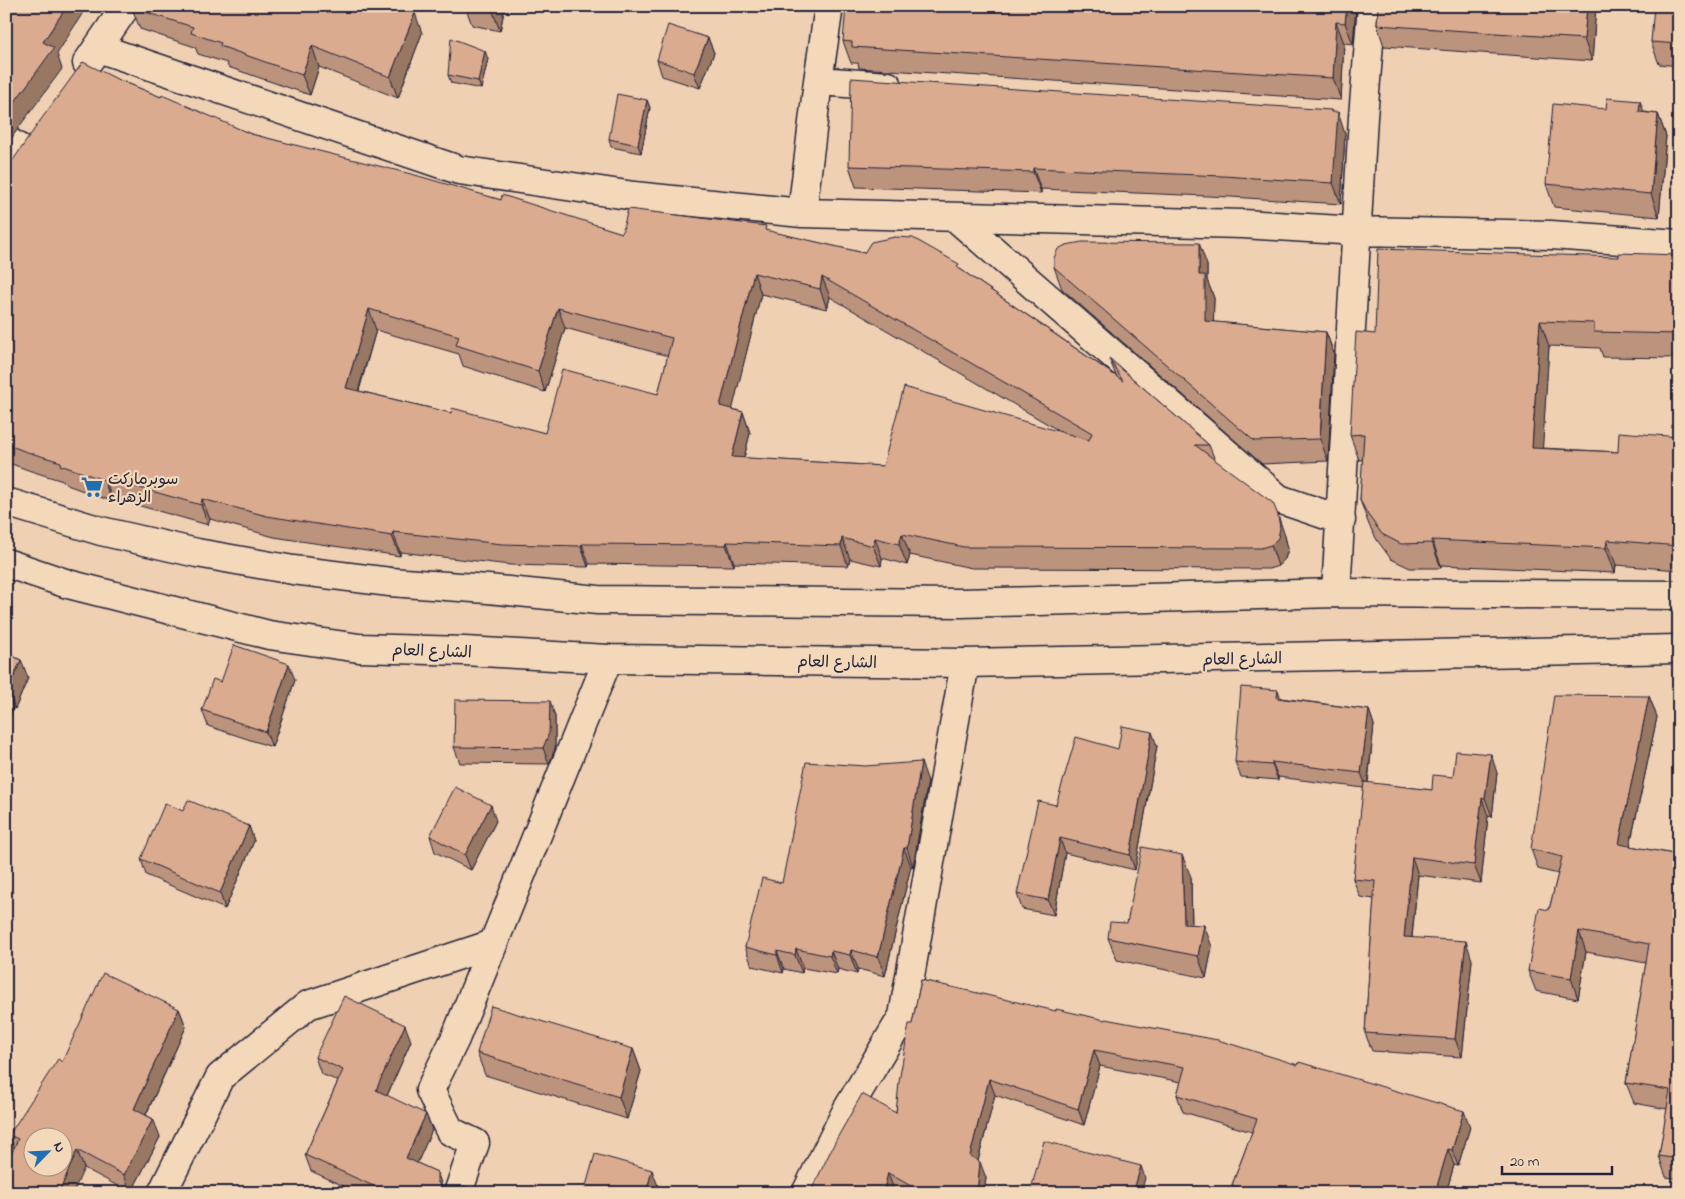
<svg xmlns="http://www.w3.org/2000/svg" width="1685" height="1199" viewBox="0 0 1685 1199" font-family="'Indie Flower','Playpen Sans Arabic',sans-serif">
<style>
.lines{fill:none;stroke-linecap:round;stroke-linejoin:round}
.minor-casing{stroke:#22223b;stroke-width:31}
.major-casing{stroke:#22223b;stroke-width:31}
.minor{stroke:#f3d8ba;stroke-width:28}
.major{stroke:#f3d8ba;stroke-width:28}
.wall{fill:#bc937b;stroke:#22223b;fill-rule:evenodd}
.shaded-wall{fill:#997864;stroke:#22223b}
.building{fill:#dbab8f;stroke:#22223b;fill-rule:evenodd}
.labels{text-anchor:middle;stroke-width:4.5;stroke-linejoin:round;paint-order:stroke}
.poi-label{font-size:16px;fill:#22223b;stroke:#f3d8ba;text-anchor:start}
.street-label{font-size:16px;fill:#22223b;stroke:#f3d8ba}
</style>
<rect width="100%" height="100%" fill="#efd0b2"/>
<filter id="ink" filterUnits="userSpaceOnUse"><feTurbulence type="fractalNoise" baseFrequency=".02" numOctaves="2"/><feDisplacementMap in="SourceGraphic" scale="10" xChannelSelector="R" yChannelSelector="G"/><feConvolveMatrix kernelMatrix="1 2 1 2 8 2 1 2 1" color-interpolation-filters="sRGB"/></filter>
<g filter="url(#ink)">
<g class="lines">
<!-- minor casing -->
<g class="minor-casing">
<path id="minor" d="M98,48l361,122 175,26 168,17 441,11 114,7 194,4 128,9
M87,63l39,-57
M818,81l70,5
M6,140l16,10
M802,213l16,-132 11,-75
M955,217l324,282 62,21
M1336,593l27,-476 9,-111
M162,1193l58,-116 88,-72 185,-61
M458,1193l17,-50 -25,-12 -20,-41 25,-51 153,-380
M806,1193l41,-83 56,-94 62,-353"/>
</g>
<!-- major casing -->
<g class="major-casing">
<path id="major" d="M6,502l95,29 96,22 96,17 97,12 98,7 110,11 364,3 374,-10 343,2
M6,563l62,21 201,51 90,13 105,3 144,8 357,4 714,-14"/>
</g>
<!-- minor -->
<use href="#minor" class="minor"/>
<!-- major -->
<use href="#major" class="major"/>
</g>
<!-- wall -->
<path class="wall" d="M465,6h40l-5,25 -28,-6z
M1356,6l-3,38 -9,-1 -3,57 -482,-32 -1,-5h-7l-8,-22z
M1378,6h218l-4,55 -208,-15 -7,-21z
M1679,6v60l-20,-2 -8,-22z
M132,8l290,25 -24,65 -79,-31 -9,28 -82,-28 -1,-4 -29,-9 -3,-7 -55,-18z
M708,38l6,15 -14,35 -38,-12 -5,-16z
M488,59l-7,30 -30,-6 -3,-8z
M117,79l134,55 250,66 121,33 145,-2 97,22 96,16 156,107 -7,-18 100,87 6,15 70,76 3,13 -3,10 -7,7 -9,3 -297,-1 -62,-13 -3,10 -25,-7 -1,8 -31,-7 -2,7 -114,-3v3l-145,-2 -1,3 -78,-2 -110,-13v4l-126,-19 -64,-18 -2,6 -96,-27 -1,3 -44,-16 -1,-3 -35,-11 -25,-9v-295zM761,294l66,15 3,-12 233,136 -180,33 -139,-8 6,-25 -7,-21 -11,-3zM565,328l103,28 -10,38 -113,39 -94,-20 -92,-22 17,-61 83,24 4,12 82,26z
M647,100l3,8 -9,45 -30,-6 -2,-8z
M1332,112l13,22 -4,70 -110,-7 -190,-8v4l-185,-6 -7,-21z
M1645,112l13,2 8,22 -7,81 -105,-10 -8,-23z
M1679,255v103l-76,-1 -3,-9 -51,-2 -7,102 76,4 61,-15v133l-63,-5 -1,8 -174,-8v3h-31l-19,-9 -14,-19 -8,-15 -9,-25 3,-40h-4l-9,-25 25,-101 244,-77z
M1207,265v15l7,18 -1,24 113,10 8,22 -6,107 -66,3 -200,-175 -8,-22z
M6,653l15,7 7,18 -13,31 -2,-1 -7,18z
M295,680l-23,67 -64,-21 -6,-16z
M1649,696l8,21 -27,129 49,9v324l-13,-2 -7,-21 8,-47 -33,-6 -8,-20 20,-120 -60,-11 -8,47 -42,-8 -8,-20 21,-61 9,-36 -20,-5 -7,-20z
M1281,698l88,12 5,15 -6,58 64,7 21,-13 44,-4 -5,44 -4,-1 -7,67 -63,-8 -6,63 60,22 -10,97 -90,-6 -7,-18 9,-134 -14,-2 -7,-18 11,-91 -86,-11v3l-37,-3 -6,-15z
M555,716v33l-6,15 -89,-1 -6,-16z
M1157,746l-22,124 -70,-17 -11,62 -32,-6 -5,-15 39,-89 62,-56z
M928,781l-15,86 -2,-1 -26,110 -27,-7 -1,5 -19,-5 -1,5 -34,-6 -1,5 -18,-4 -1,4 -31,-7 -7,-19 37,-64z
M496,821l-25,49 -36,-18 -5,-16z
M249,826l5,15 -29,68 -79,-34 -5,-16z
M1191,877l1,47 20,23 -6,31 -89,-18 -9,-22 19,-15z
M921,980l549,147 -12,39 -4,-1 -8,28h-211l-3,-8 20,-53 -69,-20 -6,-17 4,-13 -81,-16 -16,59 -89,-30 -17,66 8,17 -2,15h-84l-6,-3 -84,3 86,-80 16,-89z
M179,1009l7,18 -40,88 7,4 7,18 -29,56 -47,-25 -70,-20 -5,-13 53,-73z
M411,1041l-24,55 45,34 -15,33 20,9 6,17 4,2 38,2h-126l-48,-22 -6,-16 33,-74 -17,-7 -6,-17z
M633,1049l8,22 -14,48 -142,-44 -8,-22z"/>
<!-- shaded-wall -->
<path class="shaded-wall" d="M67,6h20l-30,48 5,15 -40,54 -16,23v-32l37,-72z
M493,6h12l-5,25 -8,-22z
M1347,6h9l-3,38 -8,-21z
M1587,6h9l-4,55 -8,-22z
M415,13l7,20 -24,65 -8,-21z
M1336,22l8,21 -3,57 -8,-22z
M708,38l6,15 -14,35 -6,-15z
M312,46l7,21 -9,28 -8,-20z
M485,51l3,8 -7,30 -3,-8z
M647,100l3,8 -9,45 -3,-8z
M1640,101l8,22 -9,-11z
M1331,110l6,16 1,-14 7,22 -4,70 -8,-21z
M1658,114l8,22 -7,81 -8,-23z
M1033,168l8,21v4l-8,-21z
M1199,243l8,22v15l7,18 -1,45 -8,-22 -6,-46z
M754,273l7,21 -33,133 -8,-21z
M822,277l8,20 -3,12 -7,-20z
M558,308l7,20 -20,64 -7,-21z
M369,309l7,21 -23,78 -7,-20z
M1540,321l9,25 -8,127 -9,-25z
M1326,332l8,22 -6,107 -8,-22z
M743,412l7,21 -11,45 -7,-21z
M105,478l7,20 -1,3 -7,-21z
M202,499l8,20 -2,6 -7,-20z
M1278,515l7,21 3,13 -3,10 -7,7 -7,-21z
M393,532l7,20v4l-8,-20z
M902,534l8,21 -3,10 -8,-21z
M842,538l8,21 -2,7 -7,-20z
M875,538l7,20 -1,8 -8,-20z
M1432,540l9,25v3l-9,-25z
M1607,540l9,25 -1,8 -9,-25z
M727,542l7,21v3l-8,-21z
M582,544l7,20 -1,3 -7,-21z
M21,660l7,18 -13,31 -7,-19z
M289,664l6,16 -23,67 -6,-15z
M7,689l6,19 -7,18v-36z
M1278,690l5,15 -6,-7z
M1649,696l8,21 -31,147 -7,-20z
M550,701l5,15v33l-6,15 -6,-16z
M1369,710l5,15 -7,63 -6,-15z
M1152,732l5,14 -22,124 -5,-15z
M1491,754l6,19 -5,44 -7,-19z
M921,762l7,19 -15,86 -6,-19z
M1272,762l6,15v3l-6,-15z
M1482,798l6,18 -7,67 -7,-18z
M491,805l5,16 -25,49 -6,-15z
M249,826l5,15 -29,68 -5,-16z
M1060,838l5,15 -11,62 -6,-15z
M904,848l7,18 -26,110 -7,-19z
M1182,855l9,22 1,70 -8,-23z
M1412,857l6,18 -8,80 -6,-18z
M1204,925l8,22 -6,31 -8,-22z
M1579,931l7,21 -8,47 -7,-21z
M1466,941l6,19 -10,97 -7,-18z
M796,949l7,19 -1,5 -7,-18z
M851,950l7,19 -1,5 -7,-19z
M777,951l7,18 -1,4 -6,-18z
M831,951l7,18 -1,5 -7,-18z
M179,1009l7,18 -46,100 -6,-18z
M405,1025l6,16 -29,66 -6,-17z
M633,1049l8,22 -14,48 -8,-22z
M1094,1050l6,16 -16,59 -6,-16z
M989,1079l6,16 -20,77 -5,-16z
M1464,1111l6,16 -12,39 -6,-16z
M426,1114l6,16 -20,45 -6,-17z
M153,1119l7,18 -29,56 -7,-18z
M1448,1149l6,16 -8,28h-11z
M77,1150l7,18 -11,25h-14z
M980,1162l6,16 -2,15h-7z
M1141,1166l4,12 -4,15h-8z
M652,1170l6,16 -2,7h-10z
M437,1172l6,17v4l-6,-13z
M888,1173l6,17v3h-11z"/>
<!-- building -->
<path class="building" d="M6,6h61l-24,36 11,6 -48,66z
M134,6h265l16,7 -25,64 -78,-31 -10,29 -82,-29 1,-3 -30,-10 2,-6 -61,-19z
M478,6h15l-1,3z
M846,6h501l-2,17 -9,-1 -3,56 -481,-31v-5l-9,-1z
M1378,6h209l-3,33 -207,-14z
M1654,6h25v38l-28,-2z
M668,25l40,13 -14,35 -37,-13z
M451,38l34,13 -7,30 -30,-6z
M83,62l34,17 44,18 1,-2 89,39 164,41 86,25 1,-5 120,38 6,-24 138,17 -1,4 99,23 7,-11 24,-5 18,1 46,26 -2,3 166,114 -14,-23 100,87h-14l78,58 5,12 2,13 -2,10 -7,7 -10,3 -297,-1 -62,-13 -3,10 -24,-6 -2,8 -31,-8 -1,8 -114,-4 -1,3 -144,-1 -1,2 -79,-2 -109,-12 -1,4 -125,-20 -65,-17 -1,6 -96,-27 -1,2 -44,-15 1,-3 -37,-11 -18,-7v-277l5,-4 29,-42zM754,273l66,16 2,-12 270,156 -3,7 -185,-53 -21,79 -151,-9 11,-45 -23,-6zM558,308l114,30 -14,56 -96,-25 -17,64 -93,-25 -1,5 -105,-25 23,-79 90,27 -3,9 82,26z
M851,78l480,32v2h7l-5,71 -110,-7 -190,-8v4l-184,-6z
M617,94l30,6 -9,45 -29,-6z
M1607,98l33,3 -1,11 19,2 -7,80 -105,-10 7,-80 53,5z
M1082,242l117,1v32h6v46l121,11 -6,107 -66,2 -200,-174v-9l4,-9 8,-4z
M1378,249l241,8v-4l60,2v79l-85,-2v-9l-54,-2 -8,127 86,4 1,-20 60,5v109l-72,-6 -1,8 -174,-8v3l-31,1 -19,-10 -14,-19 -8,-15 4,-66 -14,1 6,-103 19,2z
M234,645l55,19 -23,68 -64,-22 11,-31 8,3z
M6,653l15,7 -13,30 -1,-1 -1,1z
M1241,687l37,3 -1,8 92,12 -8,63 -89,-11v3l-37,-3z
M1554,695l95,1 -30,148 60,11v304l-20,-3 11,-66 -44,-7 23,-139 -70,-13 -8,47 -43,-7 11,-63 10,2 13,-53 -31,-8z
M455,700l95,1 -1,32 -6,15 -89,-1z
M1122,726l30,6 -22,123 -70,-17 -12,62 -31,-6 21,-93 18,4 20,-68 42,12z
M1456,751l35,3 -6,44h-3l-8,67 -62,-8 -8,80 62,4 -11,98 -90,-6 10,-152 -22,-2 11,-97 68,8 1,-15 20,2z
M806,762l59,4 56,-4 -14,86h-3l-26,109 -27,-7 -1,5 -19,-4 -1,5 -34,-7 -1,6 -18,-4v4l-32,-8 17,-69 20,5z
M455,787l36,18 -26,50 -35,-19z
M188,800l61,26 -29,67 -79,-34 24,-56 18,8z
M1142,847l40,8 2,69 20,1 -6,31 -90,-18 2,-16 17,1z
M103,973l76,36 -45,100 19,10 -29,56 -47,-25 -18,43h-53v-27l12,-27 -9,-4 49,-76 4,3zM32,1136h30v30h-30z
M921,980l135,31v-2l49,11v-1l113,21 80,25 1,-3 165,49 -12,39 -4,-1 -13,44h-185l1,-1 -19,-7 25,-66 -80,-24 8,-28 -91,-17 -16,59 -89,-30 -19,77 10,6 -3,31h-54l-35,-20 -5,20h-73l26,-53 26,-46 34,19 3,-31 10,-58h3z
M344,996l61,29 -29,65 50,24 -20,44 31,14v8l3,6 7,5 8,1 9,-6 21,7h-96l-84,-38 38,-85 -28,-13z
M491,1006l142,43 -14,48 -142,-44z
M1044,1141l97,25 -8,27h-103z
M595,1154l57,16 -6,23h-62z"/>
</g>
<!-- icons -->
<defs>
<g id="supermarket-bare" transform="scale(1.725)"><path d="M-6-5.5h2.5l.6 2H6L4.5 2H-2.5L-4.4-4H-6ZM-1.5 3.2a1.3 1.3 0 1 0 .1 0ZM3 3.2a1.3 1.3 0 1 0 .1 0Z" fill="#1f6fb2" stroke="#f3d8ba" stroke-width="2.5" paint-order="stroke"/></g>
</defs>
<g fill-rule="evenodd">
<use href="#supermarket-bare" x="92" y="487"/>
</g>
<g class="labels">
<!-- poi labels -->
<g class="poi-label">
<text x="108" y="484">سوبرماركت<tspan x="108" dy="18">الزهراء</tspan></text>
</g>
<!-- street labels -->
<g class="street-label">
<text transform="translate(432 650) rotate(2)" y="6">الشارع العام</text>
<text transform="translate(1242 658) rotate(-1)" y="6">الشارع العام</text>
<text transform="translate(837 661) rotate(1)" y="6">الشارع العام</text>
</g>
</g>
<!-- margin -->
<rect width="1685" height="1199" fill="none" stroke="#f3d8ba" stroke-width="25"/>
<rect x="12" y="12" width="1660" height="1174" fill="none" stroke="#22223b" stroke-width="2" filter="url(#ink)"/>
<!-- north arrow -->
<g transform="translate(48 1152) rotate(66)"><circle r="24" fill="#f3d8ba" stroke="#9f8f87"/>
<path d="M0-4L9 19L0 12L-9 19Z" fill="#1f6fb2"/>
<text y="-8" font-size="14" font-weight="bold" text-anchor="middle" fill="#22223b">N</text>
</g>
<!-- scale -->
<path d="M1502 1166v8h110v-8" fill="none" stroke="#22223b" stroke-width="2.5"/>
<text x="1510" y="1166" font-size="15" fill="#22223b" stroke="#f3d8ba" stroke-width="4" paint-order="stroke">20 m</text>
</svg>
